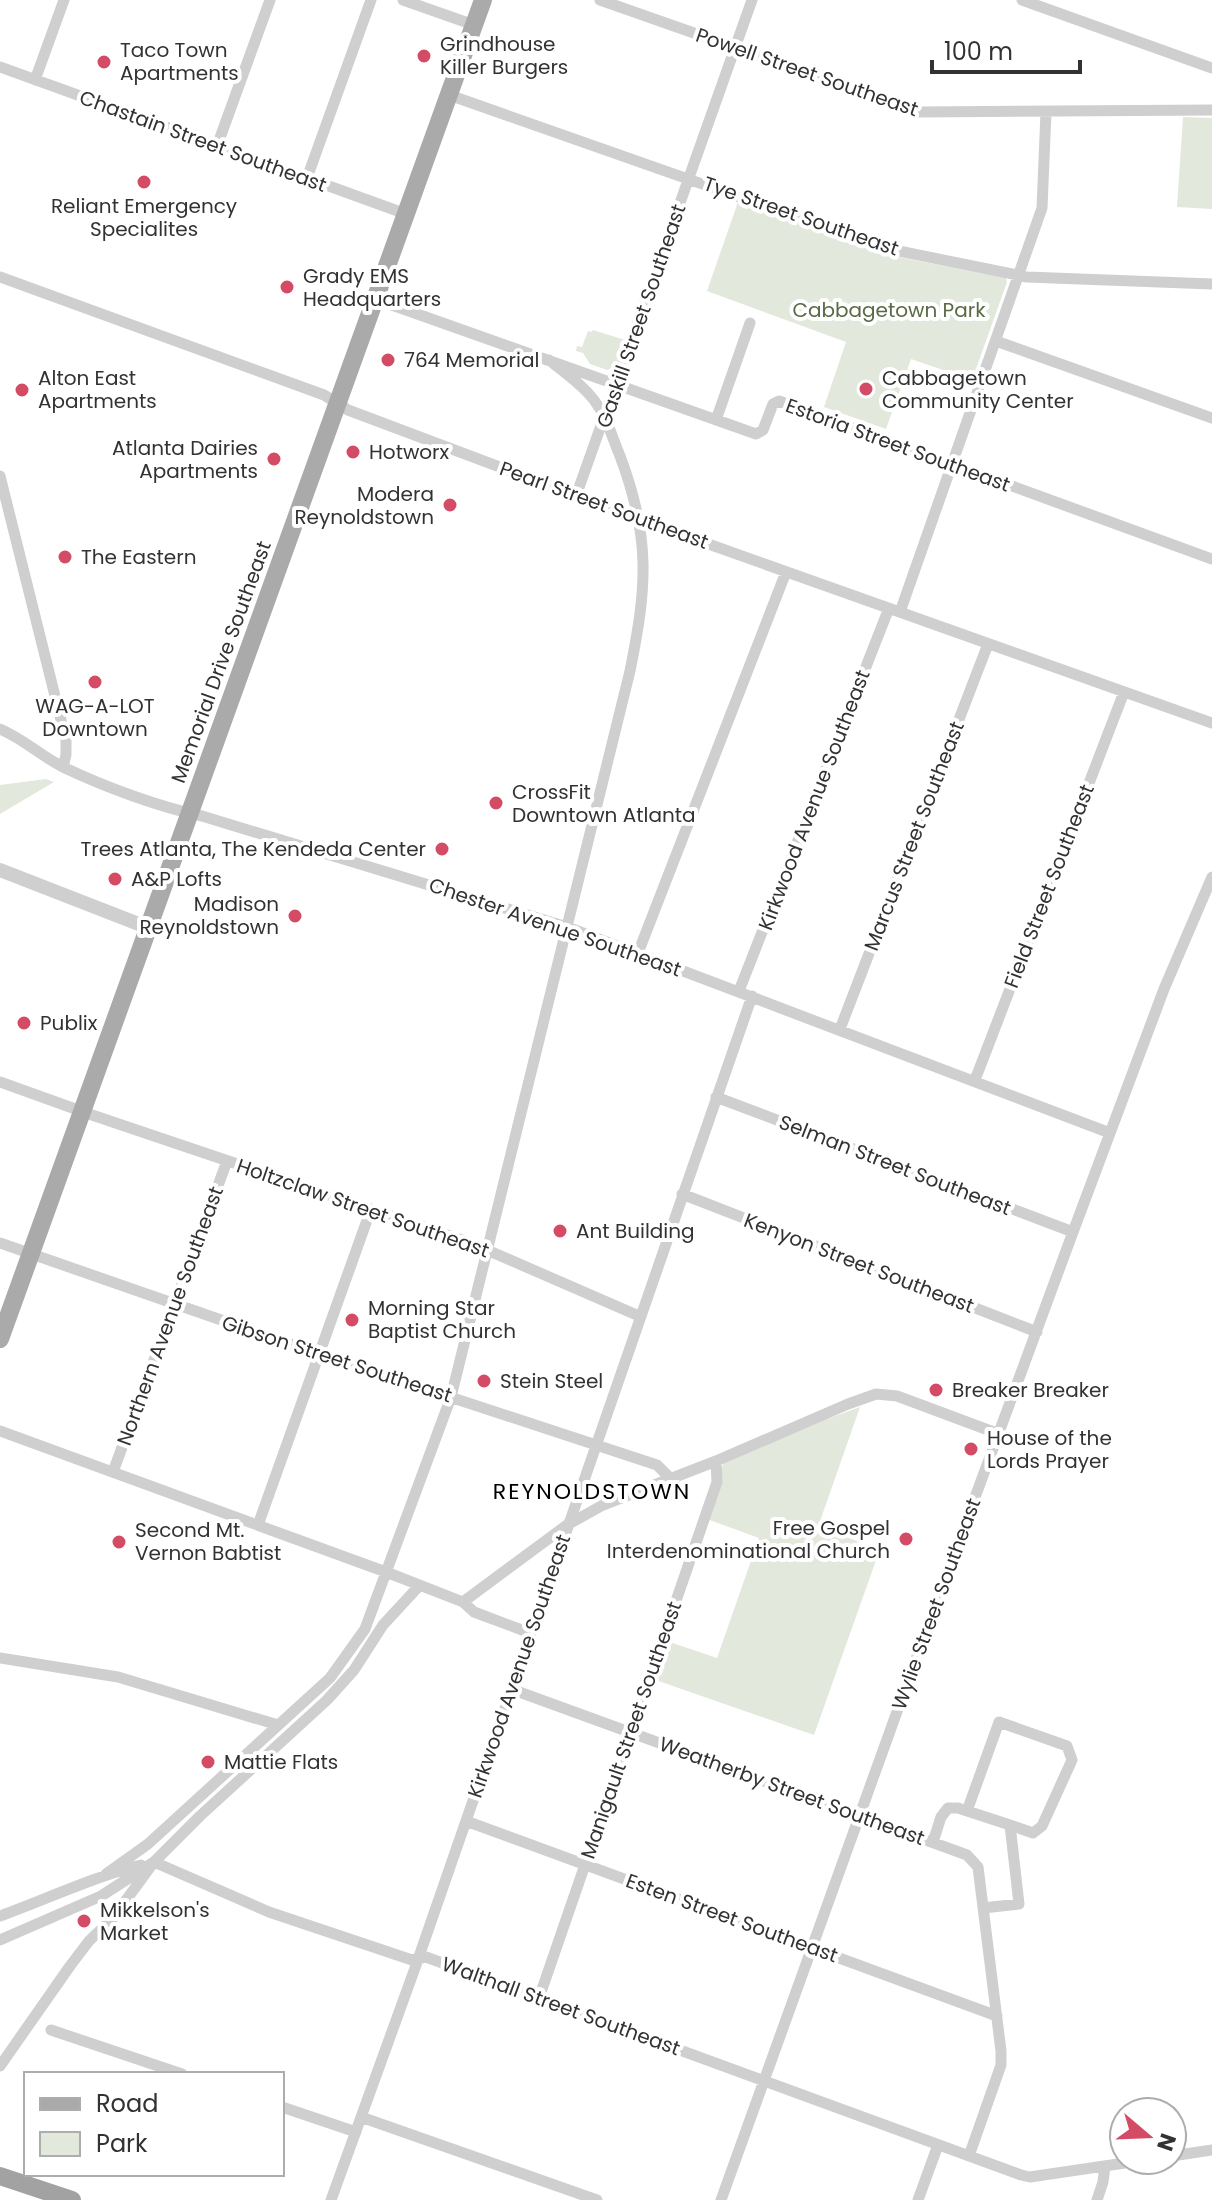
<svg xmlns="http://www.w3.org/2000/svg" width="1212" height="2200" viewBox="0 0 1212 2200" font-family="Poppins,sans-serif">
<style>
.green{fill:#e3e8dd}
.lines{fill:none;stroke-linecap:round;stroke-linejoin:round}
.minor{stroke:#cfcfcf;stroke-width:11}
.tertiary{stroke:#cfcfcf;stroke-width:14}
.primary{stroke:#aaa;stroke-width:18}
.trunk{stroke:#a2a2a2;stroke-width:18}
.poi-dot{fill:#d34b64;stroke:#fff;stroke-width:3}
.labels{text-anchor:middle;stroke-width:8;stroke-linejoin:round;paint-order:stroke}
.poi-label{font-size:20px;fill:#323232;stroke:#fff;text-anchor:start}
.street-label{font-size:20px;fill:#323232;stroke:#fff}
.park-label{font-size:20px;fill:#5a6a44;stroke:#fff}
.neighbourhood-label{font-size:22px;letter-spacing:2px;fill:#000;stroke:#fff}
</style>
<rect width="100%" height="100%" fill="#fff"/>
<!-- green -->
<path class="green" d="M1183,117l29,1v91l-35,-2z
M738,202l145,52 123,24 1,4 -35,98 -61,-21 -25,70 -62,-22 22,-65 -139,-51z
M593,330l32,10 -9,26 -9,4 -17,-6 -7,-11 -7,-2 1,-5 5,1 6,-16 3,1z
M46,779l8,3 -54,32v-29z
M860,1407l-42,120 62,22 -66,186 -167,-58 14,-38 56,19 42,-120 -55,-20 22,-62z"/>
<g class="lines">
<!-- minor -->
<path class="minor" d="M403,0l71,25
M600,0l319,112 293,-2
M1022,0l190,68
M0,67l406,147
M35,80l29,-80
M449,95l435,153 143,29 185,7
M217,146l53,-146
M307,178l64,-178
M0,277l324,118 24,15 290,109 574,204
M375,299l381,135 7,-4 10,-26 6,-3 433,158
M996,341l216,77
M716,420l34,-97
M0,476l66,264v15l-3,12
M576,496l176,-496
M900,612l142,-404 4,-96
M0,729c24,10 42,28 65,39 40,19 94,39 137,48l365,111 543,206
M638,953l148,-381
M739,991l150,-383
M840,1029l148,-385
M975,1080l149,-388
M0,1082l92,33 379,128 168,73
M716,1097l357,135
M682,1194l355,138
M0,1243l319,111 338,111 14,14
M0,1431l386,141 77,30 11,10 56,21
M113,1472l114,-311
M258,1525l113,-316
M463,1602l104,-77 36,-20 113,-44 132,-57 28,-10 21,2 102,38
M0,1658l118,19 160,48
M511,1689l456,166 11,12 23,184v14l-32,91
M967,1811l32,-89 68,24 5,14 -30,66 -9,7 -23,-8
M466,1821l531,195
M933,1842l8,-25 7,-9h10l52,17 9,79 -36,4
M154,1862l115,50 143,48 14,-3 595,218 9,2 115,-17
M106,1874l42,-30 182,-166 35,-49 86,-232 179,-726c17,-84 21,-133 -10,-215 -8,-19 -13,-39 -26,-56 -12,-16 -29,-27 -45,-40
M0,1916c47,-17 93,-39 141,-51
M0,1940l101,-44 53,-34 46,-46 127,-116 27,-30 29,-45 36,-39
M539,1998l178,-516 -1,-21
M51,2030l131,44
M0,2066l70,-100 19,-25 24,-23 38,-52
M282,2107l74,25
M361,2117l236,83
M1172,2156l40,-6
M331,2200l84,-232 337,-972
M721,2200l222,-616 130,-352 91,-243 48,-112
M918,2200l20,-55
M1097,2200l6,-18 2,-16"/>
<!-- tertiary -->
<path class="tertiary" d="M0,870l149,58"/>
<!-- primary -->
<path class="primary" d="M0,1339l483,-1339"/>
<!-- trunk -->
<path class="trunk" d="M0,2176l72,24"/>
</g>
<!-- markers -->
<g class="poi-dot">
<circle cx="424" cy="56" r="8"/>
<circle cx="104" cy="62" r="8"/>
<circle cx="144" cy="182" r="8"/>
<circle cx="287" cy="287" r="8"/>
<circle cx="388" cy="360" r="8"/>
<circle cx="866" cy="389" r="8"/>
<circle cx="22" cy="390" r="8"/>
<circle cx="353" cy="452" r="8"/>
<circle cx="274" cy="459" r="8"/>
<circle cx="450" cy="505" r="8"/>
<circle cx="65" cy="557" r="8"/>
<circle cx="95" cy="682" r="8"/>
<circle cx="496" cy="803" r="8"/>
<circle cx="442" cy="849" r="8"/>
<circle cx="115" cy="879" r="8"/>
<circle cx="295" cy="916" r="8"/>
<circle cx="24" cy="1023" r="8"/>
<circle cx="560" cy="1231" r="8"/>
<circle cx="352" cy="1320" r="8"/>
<circle cx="484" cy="1381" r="8"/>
<circle cx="936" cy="1390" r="8"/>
<circle cx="971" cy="1449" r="8"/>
<circle cx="906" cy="1539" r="8"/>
<circle cx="119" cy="1542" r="8"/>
<circle cx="208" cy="1762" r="8"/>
<circle cx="84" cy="1921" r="8"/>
</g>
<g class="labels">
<!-- poi labels -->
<g class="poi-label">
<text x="440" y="51">Grindhouse<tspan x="440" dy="23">Killer Burgers</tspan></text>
<text x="120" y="57">Taco Town<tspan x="120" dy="23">Apartments</tspan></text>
<text x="144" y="213" text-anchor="middle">Reliant Emergency<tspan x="144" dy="23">Specialites</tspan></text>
<text x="303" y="283">Grady EMS<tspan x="303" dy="23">Headquarters</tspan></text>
<text x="404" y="367">764 Memorial</text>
<text x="38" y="385">Alton East<tspan x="38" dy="23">Apartments</tspan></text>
<text x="882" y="385">Cabbagetown<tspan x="882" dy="23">Community Center</tspan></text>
<text x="258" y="455" text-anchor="end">Atlanta Dairies<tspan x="258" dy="23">Apartments</tspan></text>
<text x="369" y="459">Hotworx</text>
<text x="434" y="501" text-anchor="end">Modera<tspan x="434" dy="23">Reynoldstown</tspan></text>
<text x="81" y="564">The Eastern</text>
<text x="95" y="713" text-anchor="middle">WAG-A-LOT<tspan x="95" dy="23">Downtown</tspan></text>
<text x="512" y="799">CrossFit<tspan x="512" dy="23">Downtown Atlanta</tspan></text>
<text x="426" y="856" text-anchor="end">Trees Atlanta, The Kendeda Center</text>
<text x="131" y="886">A&amp;P Lofts</text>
<text x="279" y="911" text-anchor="end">Madison<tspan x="279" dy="23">Reynoldstown</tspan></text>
<text x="40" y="1030">Publix</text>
<text x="576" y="1238">Ant Building</text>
<text x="368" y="1315">Morning Star<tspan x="368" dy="23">Baptist Church</tspan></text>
<text x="500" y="1388">Stein Steel</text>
<text x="952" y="1397">Breaker Breaker</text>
<text x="987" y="1445">House of the<tspan x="987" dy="23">Lords Prayer</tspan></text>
<text x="890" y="1535" text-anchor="end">Free Gospel<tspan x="890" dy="23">Interdenominational Church</tspan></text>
<text x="135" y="1537">Second Mt.<tspan x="135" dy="23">Vernon Babtist</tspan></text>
<text x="224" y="1769">Mattie Flats</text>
<text x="100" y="1917">Mikkelson's<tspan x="100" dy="23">Market</tspan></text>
</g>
<!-- street labels -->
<g class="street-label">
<text transform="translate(807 72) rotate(19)" y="7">Powell Street Southeast</text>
<text transform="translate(203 141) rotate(20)" y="7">Chastain Street Southeast</text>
<text transform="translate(801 216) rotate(19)" y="7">Tye Street Southeast</text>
<text transform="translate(641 316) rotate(-71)" y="7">Gaskill Street Southeast</text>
<text transform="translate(898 445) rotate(20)" y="7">Estoria Street Southeast</text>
<text transform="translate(604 505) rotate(20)" y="7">Pearl Street Southeast</text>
<text transform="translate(221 662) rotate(-70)" y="7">Memorial Drive Southeast</text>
<text transform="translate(814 800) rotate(-69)" y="7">Kirkwood Avenue Southeast</text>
<text transform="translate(914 836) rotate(-69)" y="7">Marcus Street Southeast</text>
<text transform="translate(1049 886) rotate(-69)" y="7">Field Street Southeast</text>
<text transform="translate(555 927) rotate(19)" y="7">Chester Avenue Southeast</text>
<text transform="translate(895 1165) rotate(21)" y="7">Selman Street Southeast</text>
<text transform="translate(363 1208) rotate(19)" y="7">Holtzclaw Street Southeast</text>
<text transform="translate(859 1263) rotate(21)" y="7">Kenyon Street Southeast</text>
<text transform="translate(170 1316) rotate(-70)" y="7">Northern Avenue Southeast</text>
<text transform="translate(337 1359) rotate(18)" y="7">Gibson Street Southeast</text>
<text transform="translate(936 1604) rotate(-70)" y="7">Wylie Street Southeast</text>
<text transform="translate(519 1666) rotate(-71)" y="7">Kirkwood Avenue Southeast</text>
<text transform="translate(631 1730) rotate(-71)" y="7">Manigault Street Southeast</text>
<text transform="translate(792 1791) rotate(20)" y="7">Weatherby Street Southeast</text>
<text transform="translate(732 1918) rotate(20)" y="7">Esten Street Southeast</text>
<text transform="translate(561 2006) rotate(20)" y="7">Walthall Street Southeast</text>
</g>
<!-- park labels -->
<g class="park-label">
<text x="889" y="317">Cabbagetown Park</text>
</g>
<!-- neighbourhood labels -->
<g class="neighbourhood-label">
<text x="592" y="1499">REYNOLDSTOWN</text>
</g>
</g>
<!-- legend -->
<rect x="24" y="2072" width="260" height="104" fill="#ffffff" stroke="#adadad" stroke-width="2"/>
<rect x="40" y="2098" width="40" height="12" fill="#aaaaaa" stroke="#adadad" stroke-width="2"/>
<text x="96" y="2112" font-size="24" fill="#323232">Road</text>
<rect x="40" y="2132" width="40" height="24" fill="#e3e8dd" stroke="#adadad" stroke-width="2"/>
<text x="96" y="2152" font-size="24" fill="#323232">Park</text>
<!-- north arrow -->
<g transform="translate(1148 2136) rotate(109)"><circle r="38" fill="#ffffff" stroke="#adadad" stroke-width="2"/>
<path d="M0-6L14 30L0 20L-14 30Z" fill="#d34b64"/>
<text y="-12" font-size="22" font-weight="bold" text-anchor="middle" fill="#323232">N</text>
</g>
<!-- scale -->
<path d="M932 60v12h148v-12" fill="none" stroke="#323232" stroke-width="4"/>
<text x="944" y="60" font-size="24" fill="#323232" stroke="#ffffff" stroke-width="6" paint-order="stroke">100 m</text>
</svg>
